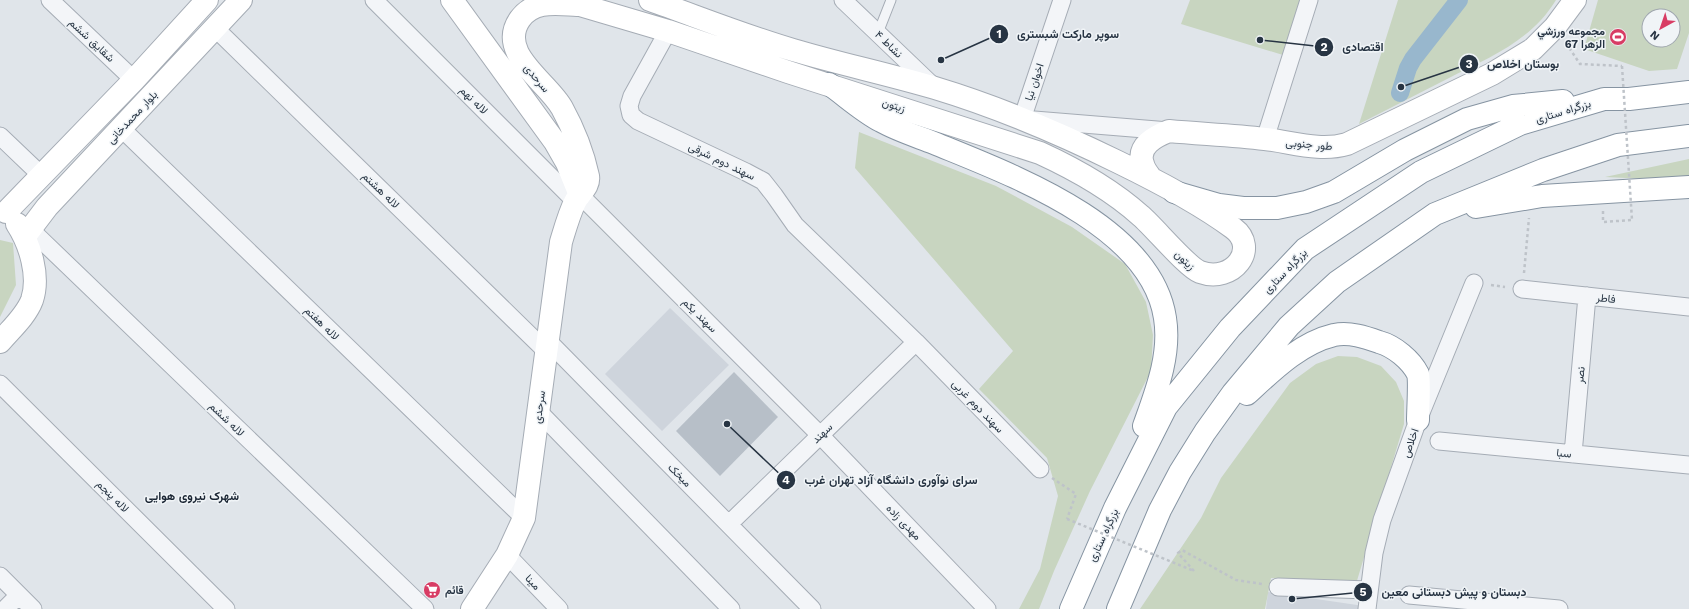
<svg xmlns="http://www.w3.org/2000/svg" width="1689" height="609" viewBox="0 0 1689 609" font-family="'Work Sans',Vazirmatn,sans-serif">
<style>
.built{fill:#ced4dc}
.green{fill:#c8d5c0;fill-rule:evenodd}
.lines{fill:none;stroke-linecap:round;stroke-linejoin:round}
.canal{stroke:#98b7cd;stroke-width:18}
.building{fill:#b7bfc8}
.lane-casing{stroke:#a5acb5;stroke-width:11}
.street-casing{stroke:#a5acb5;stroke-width:19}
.secondary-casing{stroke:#a5acb5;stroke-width:24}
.highway-casing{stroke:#8694a2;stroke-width:24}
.path{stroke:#bec3c9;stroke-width:2.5;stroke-dasharray:3 3;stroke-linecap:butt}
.lane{stroke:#f3f5f8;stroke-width:9}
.street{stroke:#f3f5f8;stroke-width:17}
.secondary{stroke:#fff;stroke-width:22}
.highway{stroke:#fff;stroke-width:22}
.path-bridge{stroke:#bec3c9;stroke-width:2.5;stroke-dasharray:3 3;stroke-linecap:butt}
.labels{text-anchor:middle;stroke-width:3;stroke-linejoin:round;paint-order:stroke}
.poi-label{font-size:11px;font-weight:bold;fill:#273443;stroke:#f0f4f7;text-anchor:end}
.street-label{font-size:11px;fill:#273443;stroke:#f0f4f7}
.neighbourhood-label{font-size:12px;font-weight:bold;fill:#1a2533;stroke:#f0f4f7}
.leader{fill:none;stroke:#273443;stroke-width:1.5}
.callout-dot{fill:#273443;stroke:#f0f4f7;stroke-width:1.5}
.mark-label{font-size:12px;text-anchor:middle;font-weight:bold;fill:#fff}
.callout-label{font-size:12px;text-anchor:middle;font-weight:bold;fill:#273443;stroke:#f0f4f7;stroke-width:3;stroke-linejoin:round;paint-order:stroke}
</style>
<rect width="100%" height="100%" fill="#e0e5ea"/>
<!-- built -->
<path class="built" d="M670,308l59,57 -67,66 -57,-57z
M1268,592l96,14 -1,3h-97z"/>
<!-- green -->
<path class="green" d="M1190,0h111l-18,55 -102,-31z
M1398,0h158c-25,41 -66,57 -107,78 -30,15 -60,31 -90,46z
M1598,0h91v33l-12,36 -28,2 -65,-22zM1649,16h24v24h-24z
M859,132l137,54 76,41 53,37 21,38 7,33 -2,36 -61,120 -36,80 -15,38h-20l21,-40 18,-73 -11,-38 -68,-69 34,-38 -158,-183z
M1689,159v20l-21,1 -63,-3z
M0,240l13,3 3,42 -16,32z
M1338,356l19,1 24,9 15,16 8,19v23l-48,160 -85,-6 -6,31h-125l61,-91 20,-40 69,-95 26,-19z"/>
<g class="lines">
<!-- canal -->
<path class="canal" d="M1400,93l8,-25 5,-9 46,-59"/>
</g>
<!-- building -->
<path class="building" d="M734,372l44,45 -58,59 -44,-45z"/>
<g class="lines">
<!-- lane casing -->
<g class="lane-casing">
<path id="lane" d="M878,33l13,-33"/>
</g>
<!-- street casing -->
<g class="street-casing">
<path id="street" d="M50,0l84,80
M374,0l201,201
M843,0l91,87
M1062,0l-40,119 147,12
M215,28l331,323
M668,31l-36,65 -3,10 2,9 7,6 108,51 17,9 11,14 21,30 121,117 124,127
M121,128l403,390
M0,136l42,40
M1265,139l44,-139
M580,195l240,240 167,174
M30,229l395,380
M1522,289l167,18
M548,341l264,268
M0,384l226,225
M539,412l192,197
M1439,441l250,24
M1573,454l14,-158
M729,524l187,-182
M507,555l52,54
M0,576l33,33
M1278,587l91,3
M1409,595l150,14
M5,609l14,-14
M1367,609l7,-56 8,-33 36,-100 56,-137"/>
</g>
<!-- secondary casing -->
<g class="secondary-casing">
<path id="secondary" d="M452,0l103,142 12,21 13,32
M563,0l105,31 120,41 252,81c37,17 71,36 101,63 13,11 46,51 59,56 33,12 60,-24 33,-44 -35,-26 -76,-47 -115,-66 -59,-29 -120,-55 -183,-74 -47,-14 -95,-24 -142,-38 -48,-14 -95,-33 -143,-50
M1151,178c-3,-4 -7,-9 -8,-14 -7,-18 13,-28 26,-33 32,3 64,4 96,8 27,3 55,13 82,5l145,-70 41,-25 22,-22 20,-27
M6,212l128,-132 73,-80
M25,236l22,-29 194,-207
M0,342c11,-13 26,-26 32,-42 8,-24 -2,-56 -15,-76
M472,609l35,-54 17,-37 37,-276c4,-13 8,-28 14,-40 4,-9 15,-15 13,-26 -5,-23 -15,-48 -26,-68 -14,-26 -66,-55 -42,-89 14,-19 35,-15 57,-14"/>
</g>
<!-- highway casing -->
<g class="highway-casing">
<path id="highway" d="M829,84c17,12 33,27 52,37 16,9 35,15 53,22 75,31 217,82 231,175 6,37 -9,74 -21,108
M1174,192l45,13 24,3h34l29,-6 28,-10 71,-42 62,-31 46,-13 50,-5
M1476,207l66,-11 147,-9
M1247,394c25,-23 53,-51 87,-59 16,-3 31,2 45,7 15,4 32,18 39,32 2,7 0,37 0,46
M1071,609l44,-101 51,-101 64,-79 75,-79 116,-77 99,-48 84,-25h25l60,-7
M1118,609l42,-99 20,-38 25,-40 28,-39 56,-67 48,-44 98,-68 108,-44 75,-25 71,-9"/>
</g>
<!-- path -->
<path class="path" d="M1566,43l14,21 42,2
M1603,211v11l29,-2
M1524,273l5,-55
M1491,285l14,2
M1052,478l24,16 -9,25
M1194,571l-16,-18 4,-3 54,30 26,4"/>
<!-- lane -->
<use href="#lane" class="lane"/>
<!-- street -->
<use href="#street" class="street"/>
<!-- secondary -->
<use href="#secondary" class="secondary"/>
<!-- highway -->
<use href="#highway" class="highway"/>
<!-- path-bridge -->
<path class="path-bridge" d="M1622,66l10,154
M1067,519l127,52"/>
</g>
<!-- icons -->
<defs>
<g id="stadium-disc" transform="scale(0.9)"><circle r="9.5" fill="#d83c64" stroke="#f0f4f7"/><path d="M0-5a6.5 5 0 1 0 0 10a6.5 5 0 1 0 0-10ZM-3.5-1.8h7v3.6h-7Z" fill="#fff"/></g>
<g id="supermarket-disc" transform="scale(0.9)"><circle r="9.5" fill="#d83c64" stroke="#f0f4f7"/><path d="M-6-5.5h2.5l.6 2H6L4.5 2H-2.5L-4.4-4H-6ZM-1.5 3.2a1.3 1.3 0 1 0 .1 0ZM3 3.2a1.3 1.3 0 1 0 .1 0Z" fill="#fff"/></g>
</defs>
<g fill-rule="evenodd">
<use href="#stadium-disc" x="1618" y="37"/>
<use href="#supermarket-disc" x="432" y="590"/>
</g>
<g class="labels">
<!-- poi labels -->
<g class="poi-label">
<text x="1605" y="35">مجموعه ورزشي<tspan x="1605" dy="13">الزهرا 67</tspan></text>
<text x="445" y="594" text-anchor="start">قائم</text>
</g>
<!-- street labels -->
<g class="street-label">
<text transform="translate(92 40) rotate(43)" y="4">شقایق ششم</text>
<text transform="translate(889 44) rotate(44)" y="4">نشاط ۴</text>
<text transform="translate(537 78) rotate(50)" y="4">سرحدی</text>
<text transform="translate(1034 82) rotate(-72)" y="4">اخوان نیا</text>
<text transform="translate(474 100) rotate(45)" y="4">لاله نهم</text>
<text transform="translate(894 105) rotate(18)" y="4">زیتون</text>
<text transform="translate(1563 111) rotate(-17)" y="4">بزرگراه ستاری</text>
<text transform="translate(132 117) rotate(-47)" y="4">بلوار محمدخانی</text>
<text transform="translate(1309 144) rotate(5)" y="4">طور جنوبی</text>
<text transform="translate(722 161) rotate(26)" y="4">سهند دوم شرقی</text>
<text transform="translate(381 190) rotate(44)" y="4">لاله هشتم</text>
<text transform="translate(1185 260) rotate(43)" y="4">زیتون</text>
<text transform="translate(1285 271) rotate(-46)" y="4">بزرگراه ستاری</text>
<text transform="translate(1606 298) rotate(6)" y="4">فاطر</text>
<text transform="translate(700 315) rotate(45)" y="4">سهند يكم</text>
<text transform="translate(322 323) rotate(44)" y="4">لاله هفتم</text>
<text transform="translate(1580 375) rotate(-85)" y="4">نصر</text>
<text transform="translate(978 406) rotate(46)" y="4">سهند دوم غربی</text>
<text transform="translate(539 407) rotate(-82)" y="4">سرحدی</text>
<text transform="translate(227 419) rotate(44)" y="4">لاله ششم</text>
<text transform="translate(822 433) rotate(-44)" y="4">سهند</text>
<text transform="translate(1410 443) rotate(-71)" y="4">اخلاص</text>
<text transform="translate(1564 453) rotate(6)" y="4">سبا</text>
<text transform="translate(680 475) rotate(45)" y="4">میخک</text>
<text transform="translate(113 496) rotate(45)" y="4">لاله پنجم</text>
<text transform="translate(904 522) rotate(46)" y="4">مهدی زاده</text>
<text transform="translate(1103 535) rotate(-65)" y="4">بزرگراه ستاری</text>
<text transform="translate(533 582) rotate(46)" y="4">مینا</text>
</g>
<!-- neighbourhood labels -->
<g class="neighbourhood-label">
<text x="192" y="500">شهرک نیروی هوایی</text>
</g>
</g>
<!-- callouts -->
<path class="leader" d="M941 60L999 34M1260 40L1324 47M1401 87L1469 64M727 424L786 480M1292 599L1363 592"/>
<g class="callout-dot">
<circle cx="941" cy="60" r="4"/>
<circle cx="1260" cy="40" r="4"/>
<circle cx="1401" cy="87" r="4"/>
<circle cx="727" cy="424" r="4"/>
<circle cx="1292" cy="599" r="4"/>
<circle cx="999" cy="34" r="10"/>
<circle cx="1324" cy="47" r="10"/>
<circle cx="1469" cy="64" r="10"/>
<circle cx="786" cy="480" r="10"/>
<circle cx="1363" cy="592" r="10"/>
</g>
<g class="mark-label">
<text x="999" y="38">1</text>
<text x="1324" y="51">2</text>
<text x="1469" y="68">3</text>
<text x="786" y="484">4</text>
<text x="1363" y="596">5</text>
</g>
<g class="callout-label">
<text x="1068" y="38">سوپر مارکت شبستری</text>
<text x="1363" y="51">اقتصادی</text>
<text x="1523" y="68">بوستان اخلاص</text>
<text x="891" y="484">سرای نوآوری دانشگاه آزاد تهران غرب</text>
<text x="1454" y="596">دبستان و پیش دبستانی معین</text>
</g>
<!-- north arrow -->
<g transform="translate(1661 28) rotate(220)"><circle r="19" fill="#f0f4f7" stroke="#a0a7af"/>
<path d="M0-3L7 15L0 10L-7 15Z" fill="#d83c64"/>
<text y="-6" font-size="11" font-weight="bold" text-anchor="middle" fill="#273443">N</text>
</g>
</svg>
